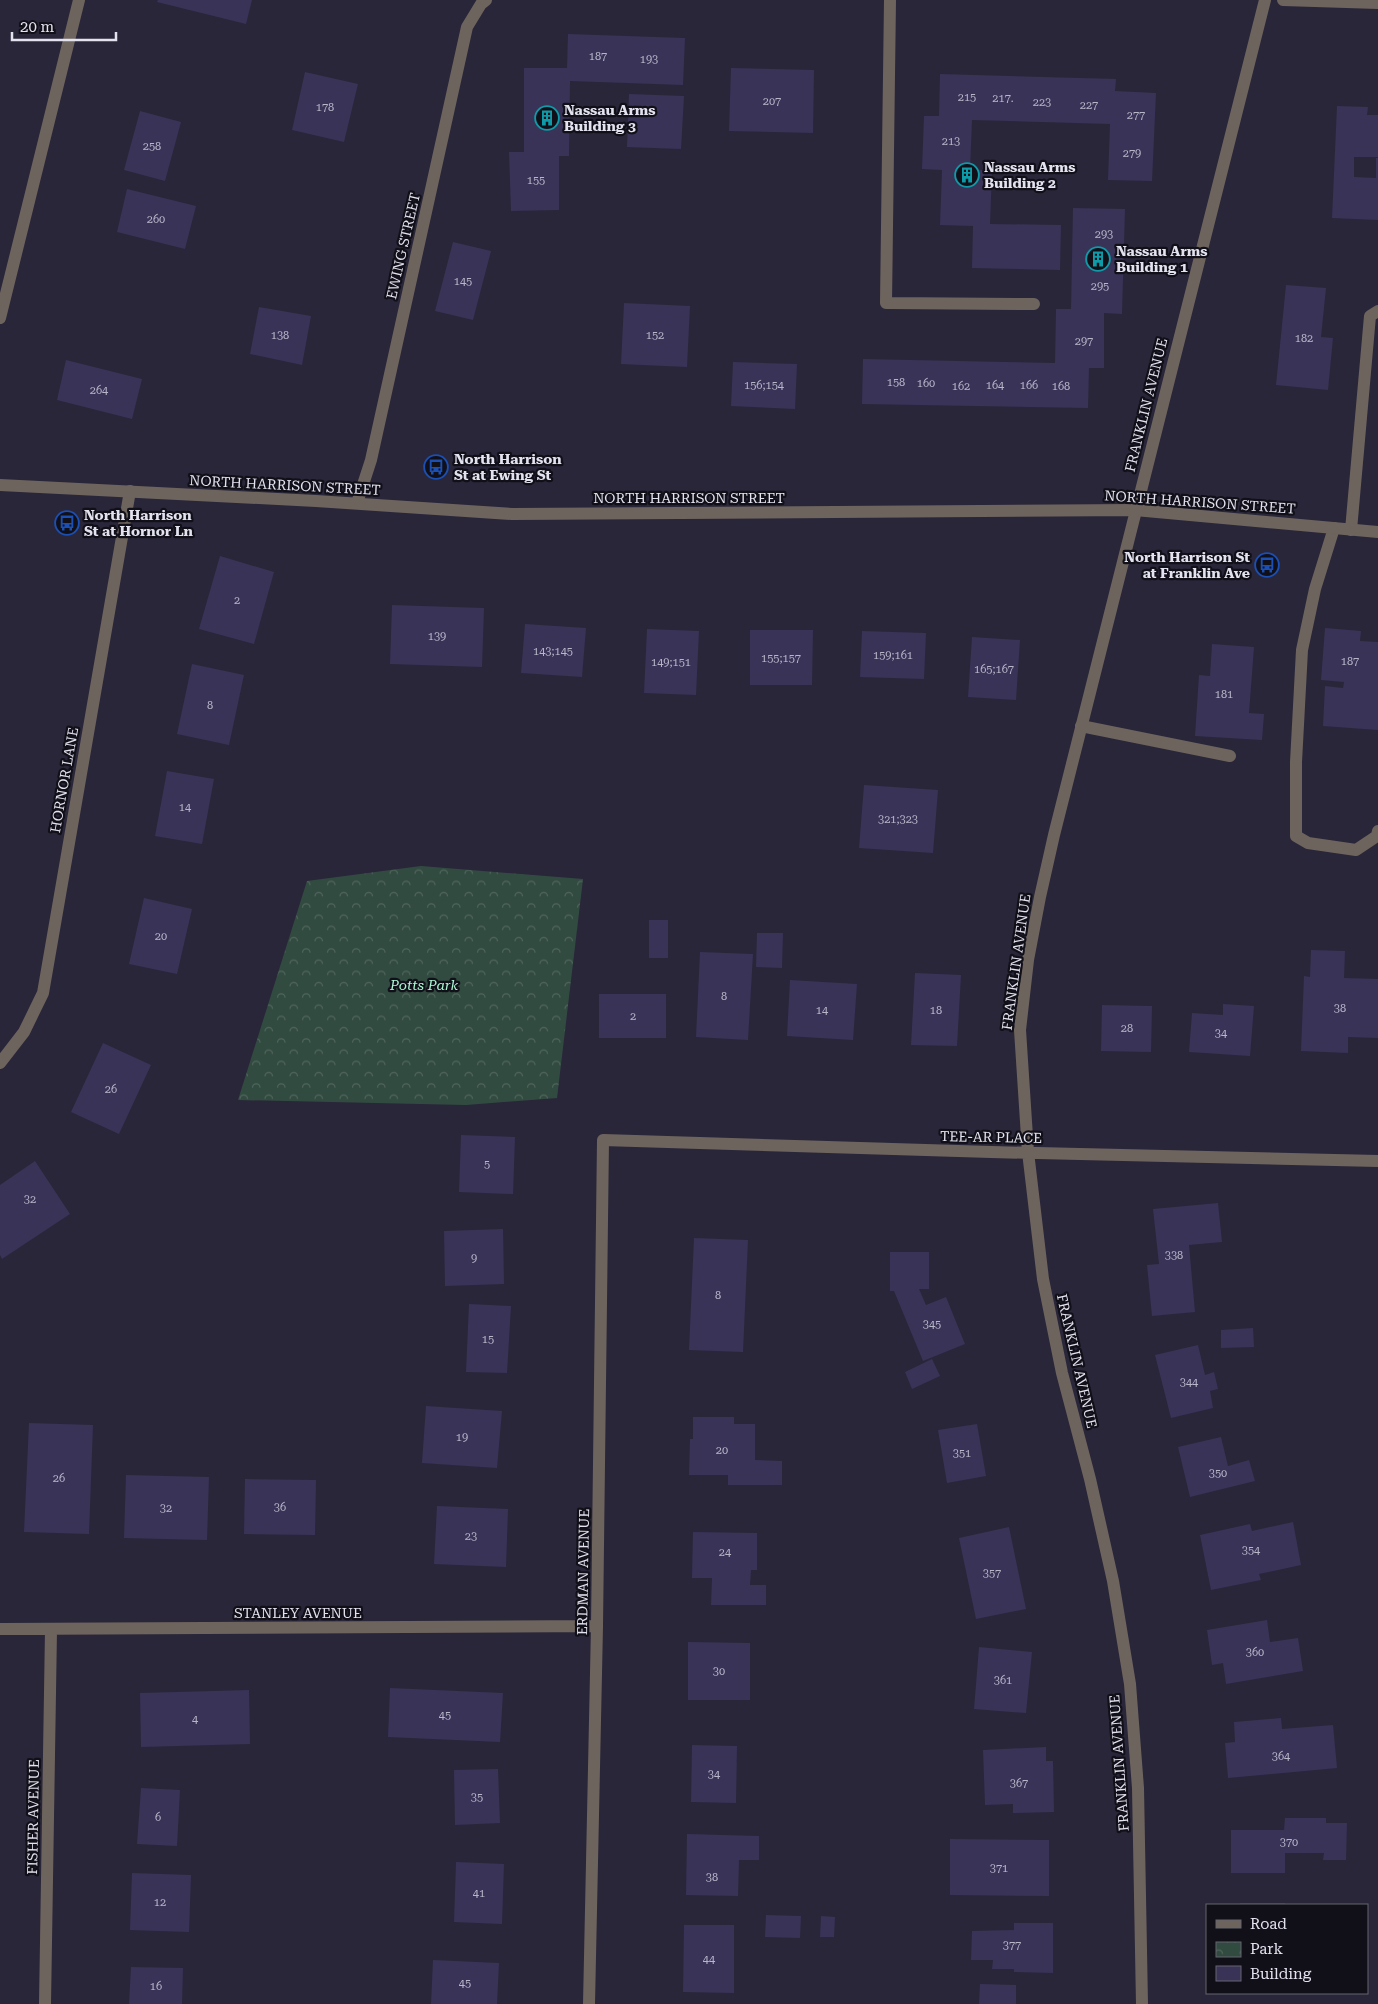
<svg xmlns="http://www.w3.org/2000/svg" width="1378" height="2004" viewBox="0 0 1378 2004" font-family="'Roboto Serif',serif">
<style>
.park{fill:url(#park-crowns)}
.building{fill:#393357}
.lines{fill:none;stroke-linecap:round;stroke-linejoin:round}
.service{stroke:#6e645e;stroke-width:12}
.minor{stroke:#6e645e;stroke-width:12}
.tertiary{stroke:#6e645e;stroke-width:12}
.labels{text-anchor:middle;stroke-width:4.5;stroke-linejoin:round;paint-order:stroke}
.number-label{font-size:11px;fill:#b8b6c9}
.poi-label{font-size:14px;font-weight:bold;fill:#e3e2ef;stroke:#111019;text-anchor:start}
.street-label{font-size:14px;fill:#e3e2ef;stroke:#111019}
.park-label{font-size:14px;font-style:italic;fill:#aaf8d4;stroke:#111019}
</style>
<defs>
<pattern id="park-crowns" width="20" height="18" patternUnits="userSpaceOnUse" patternTransform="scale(1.25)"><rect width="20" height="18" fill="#324b40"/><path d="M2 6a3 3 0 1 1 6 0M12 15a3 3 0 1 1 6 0" fill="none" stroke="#50655c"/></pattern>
</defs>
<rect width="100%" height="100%" fill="#292639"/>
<!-- park -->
<path class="park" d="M421,866l162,13 -26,219 -91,7 -228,-5 69,-219z"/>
<!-- building -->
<path class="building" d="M158,0h94l-6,24 -89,-22z
M568,34l117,4 -2,47 -113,-4 -1,75h-10v54l-48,1 -2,-59h15v-84h43z
M731,68l83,2 -1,63 -84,-2z
M305,72l53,12 -14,58 -52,-12z
M940,74l176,5 -1,12 41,2 -4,88 -44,-1 2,-56 -138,-4 -2,50h22l-2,54 71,1 -1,45 -88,-2 1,-42 -33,-1 2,-55 -20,-1 2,-53h15z
M629,94l55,2 -3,53 -54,-2z
M1337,106l31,1 -1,8h11v42h-24v20l22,1v-20h2v62l-46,-2z
M140,111l41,11 -16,59 -41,-11z
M127,189l69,17 -11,43 -68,-17z
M1073,208l52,1 -3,105 -18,-1v55h-15l-1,40 -226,-4 1,-45 192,4 1,-54h15z
M453,242l38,9 -18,69 -38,-9z
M1286,285l40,3 -5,49 12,1 -5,52 -52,-5z
M624,303l66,3 -3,61 -66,-3z
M259,307l52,9 -9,49 -52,-11z
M66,360l76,19 -10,40 -75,-19z
M733,362l64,2 -2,45 -64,-3z
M220,556l54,16 -20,72 -55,-15z
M392,605l92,3 -2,59 -92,-3z
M525,624l61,4 -4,49 -61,-4z
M1325,628l36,3 -1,10 18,1v88l-55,-4 2,-40 18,2 1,-6 -23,-2z
M647,629l52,2 -3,64 -52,-2z
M750,630h63l-1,55h-62z
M862,631l64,2 -2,46 -64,-2z
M972,637l48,3 -4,60 -48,-3z
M1212,644l42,3 -5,66 15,1 -2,26 -67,-4 4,-61 11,1z
M192,664l52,11 -15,70 -52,-11z
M167,771l47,8 -12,65 -47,-8z
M864,785l74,5 -5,63 -74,-5z
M144,898l48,11 -15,65 -48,-10z
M649,920h19v38h-19z
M757,933h26l-1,35 -26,-1z
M1311,950l34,1 -1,27 34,1v59l-30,-1v16l-47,-2 3,-75 6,1z
M700,952l53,2 -5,86 -52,-3z
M915,973l46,2 -4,71 -46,-1z
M790,980l67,4 -4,56 -66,-4z
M599,994h67v44h-67z
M1223,1004l31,2 -4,50 -61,-4 3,-39 31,2z
M1102,1005l50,1 -1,46 -50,-1z
M103,1043l48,22 -32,69 -48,-22z
M461,1135l54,2 -2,57 -54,-2z
M35,1161l35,53 -68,45 -2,-4v-70z
M1218,1203l4,39 -33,3 6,67 -43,4 -5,-51 12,-1 -6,-55z
M503,1229l1,55 -59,2 -1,-55z
M694,1238l54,2 -5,112 -54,-2z
M890,1252h39v37h-10l7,16 20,-8 19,47 -42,17 -29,-70h-4z
M469,1304l42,2 -4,67 -41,-1z
M1253,1328l1,19 -33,1v-18z
M1198,1345l7,30 9,-3 4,17 -8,2 3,17 -42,10 -16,-63z
M932,1359l8,17 -28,13 -7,-17z
M426,1406l76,5 -5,57 -75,-5z
M693,1417h41v7h21v36l27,1v24h-54v-10h-39l1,-36h3z
M29,1423l64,2 -4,109 -65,-2z
M977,1424l9,52 -39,7 -9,-53z
M1221,1437l7,29 21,-6 6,21 -65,16 -12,-50z
M126,1475l83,2 -2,63 -83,-2z
M245,1479l71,1 -1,55 -71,-1z
M437,1506l71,3 -2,58 -72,-3z
M1293,1522l8,43 -42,9 2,6 -50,10 -11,-55 50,-11 2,7z
M1009,1527l17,82 -50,10 -17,-81z
M693,1532l64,1v37h-6l-1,15h16v20h-55l1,-27h-20z
M1267,1620l3,22 28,-4 5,33 -77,13 -3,-21 -11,2 -5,-35z
M688,1642l62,1v57h-62z
M979,1647l53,5 -6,61 -52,-4z
M390,1688l113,5 -3,49 -112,-5z
M249,1690l1,54 -109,3 -1,-54z
M1281,1718l1,11 51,-4 4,43 -109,10 -3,-35 10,-1 -1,-20z
M692,1745l45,1 -1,57 -45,-1z
M1046,1747v14h7l1,51 -41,1v-9l-28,1 -2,-55z
M498,1769l2,54 -45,2 -1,-55z
M141,1788l39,2 -3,56 -40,-2z
M1285,1818h41v5h21l-1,37h-23l1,-7h-39v20h-54v-43h53z
M687,1834l72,2v24h-20l-1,36 -52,-1z
M950,1839l99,1v56l-99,-1z
M456,1862l48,2 -2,60 -48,-2z
M132,1873l59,2 -2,57 -59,-2z
M1240,1903h45v2h-45z
M766,1915l35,1 -1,22 -35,-1z
M821,1916l14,1 -1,20h-14z
M1014,1923h39v50l-39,-1v-3h-22l1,-9h-22l1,-29 42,-1z
M684,1925h50v68l-51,-1z
M433,1960l66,3 -2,41h-66z
M131,1967l52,1 -1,36h-53z
M980,1984l36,1v19h-37z"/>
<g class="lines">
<!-- service -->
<path class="service" d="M890,0l-4,303 148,1
M1334,528l-19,61 -13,61 -6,112v74l12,7 48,7 21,-14 1,-5
M1351,530l19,-214 8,-5
M1081,726l149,30"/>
<!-- minor -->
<path class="minor" d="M1283,0l95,3
M0,318l79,-318
M357,503l14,-43 96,-433 14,-23 5,-4
M0,1063l24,-31 19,-39 87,-502
M0,1629l597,-3
M45,2004l6,-374
M589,2004l8,-378 6,-486 388,12 387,9
M1142,2004l-4,-216 -8,-104 -17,-103 -23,-102 -28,-106 -19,-94 -15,-127 -8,-122 8,-70 12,-63 14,-62 211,-835"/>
<!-- tertiary -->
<path class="tertiary" d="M0,485l316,16 196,13 623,-4 243,22"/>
</g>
<!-- icons -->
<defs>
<g id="building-ring" transform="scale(1.25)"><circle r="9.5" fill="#111019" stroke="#0f9aa8" stroke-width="1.5"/><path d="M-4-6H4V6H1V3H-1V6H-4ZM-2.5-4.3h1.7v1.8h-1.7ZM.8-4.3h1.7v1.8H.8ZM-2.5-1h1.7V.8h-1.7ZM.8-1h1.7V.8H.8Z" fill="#0f9aa8"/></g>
<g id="bus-ring" transform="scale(1.25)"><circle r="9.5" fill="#111019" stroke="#1a4fb4" stroke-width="1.5"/><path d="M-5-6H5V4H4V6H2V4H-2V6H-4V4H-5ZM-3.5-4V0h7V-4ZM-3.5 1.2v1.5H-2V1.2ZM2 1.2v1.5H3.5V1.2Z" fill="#1a4fb4"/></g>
</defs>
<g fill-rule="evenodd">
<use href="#building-ring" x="547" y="118"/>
<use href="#building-ring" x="967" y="175"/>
<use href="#building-ring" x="1098" y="259"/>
<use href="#bus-ring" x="436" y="467"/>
<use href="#bus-ring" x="67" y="523"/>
<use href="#bus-ring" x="1267" y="565"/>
</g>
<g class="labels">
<!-- number labels -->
<g class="number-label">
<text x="598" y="60">187</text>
<text x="649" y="63">193</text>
<text x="967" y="101">215</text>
<text x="1003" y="102">217.</text>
<text x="772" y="105">207</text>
<text x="1042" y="106">223</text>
<text x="1089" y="109">227</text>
<text x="325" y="111">178</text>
<text x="1136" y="119">277</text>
<text x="951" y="145">213</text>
<text x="152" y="150">258</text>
<text x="1132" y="157">279</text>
<text x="536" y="184">155</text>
<text x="156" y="223">260</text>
<text x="1104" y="238">293</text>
<text x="463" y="285">145</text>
<text x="1100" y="290">295</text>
<text x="280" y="339">138</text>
<text x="655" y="339">152</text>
<text x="1304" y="342">182</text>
<text x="1084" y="345">297</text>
<text x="896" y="386">158</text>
<text x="926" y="387">160</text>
<text x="764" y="389">156;154</text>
<text x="995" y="389">164</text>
<text x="1029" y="389">166</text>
<text x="961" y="390">162</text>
<text x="1061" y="390">168</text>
<text x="99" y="394">264</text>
<text x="237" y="604">2</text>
<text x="437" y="640">139</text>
<text x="553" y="655">143;145</text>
<text x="893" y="659">159;161</text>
<text x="781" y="662">155;157</text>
<text x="1350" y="665">187</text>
<text x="671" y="666">149;151</text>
<text x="994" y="673">165;167</text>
<text x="1224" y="698">181</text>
<text x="210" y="709">8</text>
<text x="185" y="811">14</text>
<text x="898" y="823">321;323</text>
<text x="161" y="940">20</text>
<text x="724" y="1000">8</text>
<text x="1340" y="1012">38</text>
<text x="822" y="1014">14</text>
<text x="936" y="1014">18</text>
<text x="633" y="1020">2</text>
<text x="1127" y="1032">28</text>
<text x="1221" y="1037">34</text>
<text x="111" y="1093">26</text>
<text x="487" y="1168">5</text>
<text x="30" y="1203">32</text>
<text x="1174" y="1259">338</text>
<text x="474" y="1262">9</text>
<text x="718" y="1299">8</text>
<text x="932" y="1328">345</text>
<text x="488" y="1343">15</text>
<text x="1189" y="1386">344</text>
<text x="462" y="1441">19</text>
<text x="722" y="1454">20</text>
<text x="962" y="1457">351</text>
<text x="1218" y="1477">350</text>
<text x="59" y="1482">26</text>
<text x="280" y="1511">36</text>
<text x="166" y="1512">32</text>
<text x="471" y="1540">23</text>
<text x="1251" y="1554">354</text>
<text x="725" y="1556">24</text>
<text x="992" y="1577">357</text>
<text x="1255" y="1656">360</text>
<text x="719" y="1675">30</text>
<text x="1003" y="1684">361</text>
<text x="445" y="1719">45</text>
<text x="195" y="1723">4</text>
<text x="1281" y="1760">364</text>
<text x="714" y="1778">34</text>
<text x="1019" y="1787">367</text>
<text x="477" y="1801">35</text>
<text x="158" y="1821">6</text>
<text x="1289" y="1846">370</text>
<text x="999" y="1872">371</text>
<text x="712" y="1881">38</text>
<text x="479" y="1897">41</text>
<text x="160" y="1906">12</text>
<text x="1012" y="1949">377</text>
<text x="709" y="1963">44</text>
<text x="465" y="1987">45</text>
<text x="156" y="1990">16</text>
</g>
<!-- poi labels -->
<g class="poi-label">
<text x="564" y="115">Nassau Arms<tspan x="564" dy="16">Building 3</tspan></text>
<text x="984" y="172">Nassau Arms<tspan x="984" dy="16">Building 2</tspan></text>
<text x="1116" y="256">Nassau Arms<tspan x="1116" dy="16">Building 1</tspan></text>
<text x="454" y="464">North Harrison<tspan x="454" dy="16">St at Ewing St</tspan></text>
<text x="84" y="520">North Harrison<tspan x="84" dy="16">St at Hornor Ln</tspan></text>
<text x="1250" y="562" text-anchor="end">North Harrison St<tspan x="1250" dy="16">at Franklin Ave</tspan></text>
</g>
<!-- street labels -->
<g class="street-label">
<text transform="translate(403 246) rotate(-77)" y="5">EWING STREET</text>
<text transform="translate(1146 405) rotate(-76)" y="5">FRANKLIN AVENUE</text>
<text transform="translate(285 485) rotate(3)" y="5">NORTH HARRISON STREET</text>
<text x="689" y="503">NORTH HARRISON STREET</text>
<text transform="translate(1200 502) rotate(4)" y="5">NORTH HARRISON STREET</text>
<text transform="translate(64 780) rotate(-80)" y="5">HORNOR LANE</text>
<text transform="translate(1016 962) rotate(-82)" y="5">FRANKLIN AVENUE</text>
<text transform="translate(991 1137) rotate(1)" y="5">TEE-AR PLACE</text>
<text transform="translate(1077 1361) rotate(77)" y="5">FRANKLIN AVENUE</text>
<text transform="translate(583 1572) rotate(-89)" y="5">ERDMAN AVENUE</text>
<text x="298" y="1618">STANLEY AVENUE</text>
<text transform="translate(1119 1763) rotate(-94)" y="5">FRANKLIN AVENUE</text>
<text transform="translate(33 1817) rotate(-89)" y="5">FISHER AVENUE</text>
</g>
<!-- park labels -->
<g class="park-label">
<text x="424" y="990">Potts Park</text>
</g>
</g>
<!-- legend -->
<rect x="1206" y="1904" width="162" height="90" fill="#111019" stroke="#65646f"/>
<rect x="1216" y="1920" width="25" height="8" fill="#6e645e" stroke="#65646f"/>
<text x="1250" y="1929" font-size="15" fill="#e3e2ef">Road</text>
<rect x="1216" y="1942" width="25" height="15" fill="url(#park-crowns)" stroke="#65646f"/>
<text x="1250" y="1954" font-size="15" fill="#e3e2ef">Park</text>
<rect x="1216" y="1966" width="25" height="15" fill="#393357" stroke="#65646f"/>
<text x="1250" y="1979" font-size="15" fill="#e3e2ef">Building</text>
<!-- scale -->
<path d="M12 32v8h104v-8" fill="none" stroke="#e3e2ef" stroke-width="2.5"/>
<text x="20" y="32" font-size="15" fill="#e3e2ef" stroke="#111019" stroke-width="4" paint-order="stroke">20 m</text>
</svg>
